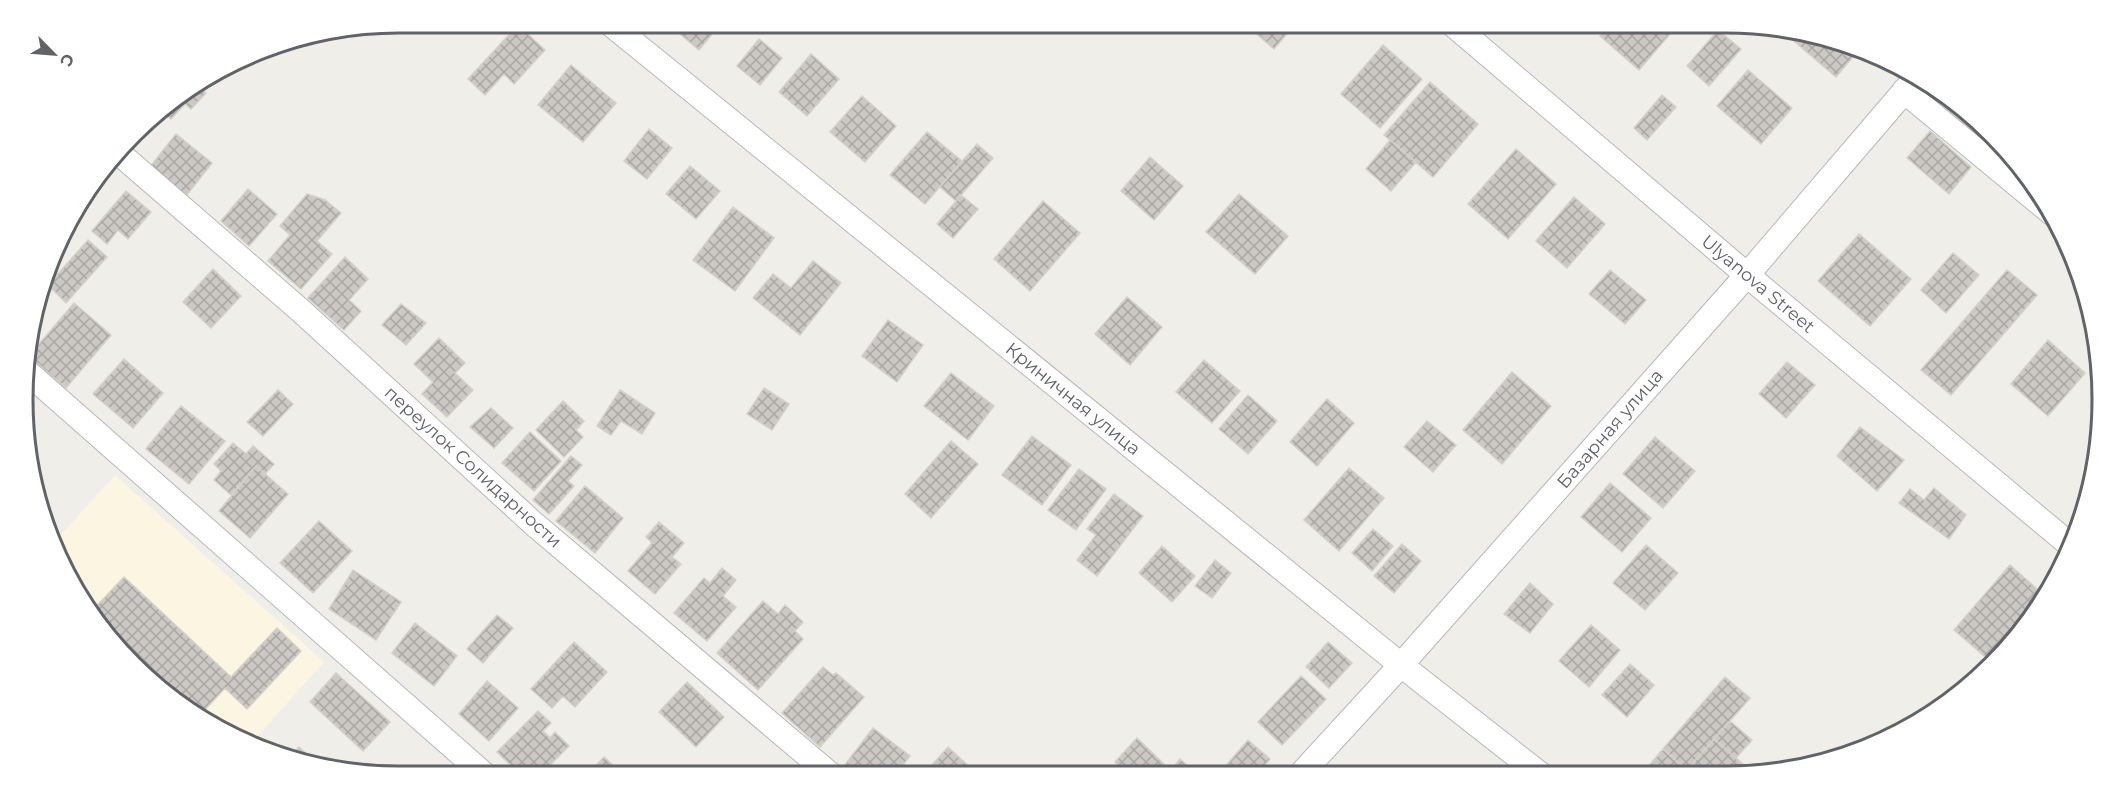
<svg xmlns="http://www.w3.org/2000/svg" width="2125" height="799" viewBox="0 0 2125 799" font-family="Montserrat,sans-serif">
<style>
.commercial{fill:#fbf5e2}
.building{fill:url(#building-cross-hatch);stroke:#d4d0c7;stroke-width:1.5}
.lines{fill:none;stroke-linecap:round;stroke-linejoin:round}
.street-casing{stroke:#b5b8bb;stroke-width:26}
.street{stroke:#fff;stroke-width:24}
.labels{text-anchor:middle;stroke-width:4.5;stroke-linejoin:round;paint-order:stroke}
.street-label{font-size:18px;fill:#606367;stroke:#fff}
.rim{fill:none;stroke:#606367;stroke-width:3}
</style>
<defs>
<pattern id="building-cross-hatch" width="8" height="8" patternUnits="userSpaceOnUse" patternTransform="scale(1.5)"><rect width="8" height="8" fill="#ccc9c5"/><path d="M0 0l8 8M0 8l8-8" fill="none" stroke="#a9a7a4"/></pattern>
</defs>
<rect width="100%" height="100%" fill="#f0eee9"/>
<!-- commercial -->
<path class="commercial" d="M115,475l209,187 -70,78 -84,-41 -84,-90 -29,-70z"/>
<!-- building -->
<path class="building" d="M666,22h56l-23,28z
M1243,22h54l-23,27z
M1611,22h45l14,12 -31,36 -39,-34z
M518,25l27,25 -31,34 -10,-10 -19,21 -17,-16z
M1718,30l23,19 -32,37 -22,-20z
M1781,30l42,5 34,17 -21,25z
M759,39l23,19 -22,27 -23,-19z
M1383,45l39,34 -42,49 -39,-34z
M811,54l28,25 -32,37 -28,-24z
M571,65l45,38 -33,39 -45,-37z
M1748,70l44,38 -31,36 -44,-38z
M1430,82l48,42 -45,53 -49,-42z
M200,88l6,5 -15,16 -6,-5 -14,15 -10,-9z
M1662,95l14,12 -29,33 -13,-12z
M862,96l34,30 -31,36 -35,-30z
M1954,100l30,33 -4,5 -33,-30z
M649,129l23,19 -25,31 -23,-18z
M1930,131l41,36 -22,27 -42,-36z
M927,132l35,29 -37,43 -35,-29z
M176,134l36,29 -26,33 -36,-29z
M1390,140l26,22 -25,29 -25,-22z
M977,144l16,14 -37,43 -16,-14z
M1516,149l40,35 -48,55 -40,-35z
M1150,157l33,29 -29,34 -33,-29z
M690,166l30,25 -24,28 -30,-25z
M248,189l29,25 -28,32 -28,-25z
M126,191l25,21 -23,27 -10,-9 -11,14 -15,-13z
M307,194l18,6 16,13 -24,28 15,13 -31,35 -33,-28 22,-26 -10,-9z
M1239,194l49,42 -33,38 -49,-42z
M961,195l17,14 -25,29 -16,-14z
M1574,197l31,27 -38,44 -31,-27z
M1043,201l37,32 -50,58 -36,-32z
M733,207l41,31 -39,53 -42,-31z
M1859,234l52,45 -41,47 -52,-45z
M88,240l19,17 -41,46 -18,-18z
M1953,253l26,22 -33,38 -25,-23z
M345,257l23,22 -19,21 12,11 -17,19 -36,-32z
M813,261l28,22 -41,52 -47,-37 20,-24 18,14z
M213,269l28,27 -30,32 -28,-26z
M1610,270l36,30 -21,24 -36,-30z
M2007,270l30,25 -86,100 -30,-25z
M1127,297l35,30 -32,38 -35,-31z
M74,303l37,32 -45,53 -37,-32z
M401,304l25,19 -20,22 -24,-20z
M888,320l35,25 -26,37 -35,-26z
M439,338l26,25 -10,10 18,17 -26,27 -25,-23 11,-12 -19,-18z
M2048,340l37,33 -37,43 -37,-32z
M124,359l39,34 -30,35 -40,-34z
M1204,360l36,31 -28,32 -36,-31z
M1787,362l28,23 -29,33 -27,-24z
M1512,372l39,34 -49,58 -39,-34z
M951,373l43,33 -26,34 -44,-34z
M764,388l25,16 -17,26 -25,-16z
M278,390l15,14 -30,32 -16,-14z
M620,390l35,23 -13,21 -21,-13 -10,14 -14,-9z
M1248,395l29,26 -29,33 -29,-25z
M1327,399l27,24 -37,43 -27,-24z
M563,401l21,20 -8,9 7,7 -19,20 -28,-27z
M181,406l44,35 -36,43 -43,-35z
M491,408l22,20 -19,20 -24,-21z
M1427,421l29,24 -23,27 -29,-25z
M1860,427l44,33 -27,31 -40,-35z
M530,432l31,29 -27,30 -32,-28z
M1032,436l39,29 -29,40 -40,-30z
M1655,437l40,34 -32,37 -40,-34z
M951,441l27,23 -47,54 -26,-24z
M233,443l13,11 7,-8 21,18 -9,10 -9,-8 -25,29 -17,-15 7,-9 -7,-7z
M571,456l11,9 -14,16 6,5 -25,28 -16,-14z
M256,466l32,28 -38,44 -31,-27z
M1349,468l35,30 -45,53 -35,-31z
M1079,469l27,20 -30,41 -28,-20z
M1610,483l41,35 -29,34 -41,-35z
M585,486l38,32 -28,35 -39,-32z
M1934,488l32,27 -17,24 -50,-36 11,-14 14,11z
M1114,494l29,22 -46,60 -20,-16 19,-25 -9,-6z
M319,521l33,30 -39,42 -33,-30z
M659,522l25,21 -12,14 9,7 -26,30 -27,-23 24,-28 -6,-6z
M1373,529l20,17 -21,25 -20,-18z
M1402,544l19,17 -27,32 -20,-17z
M1646,545l32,28 -33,37 -32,-27z
M1162,546l33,30 -23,26 -33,-29z
M1215,560l16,13 -19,25 -17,-12z
M2010,565l35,31 -55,65 -36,-31z
M722,568l14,12 -13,16 13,11 -29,34 -33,-28 30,-35 6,5z
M353,570l48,32 -25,38 -47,-31z
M124,577l107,100 46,-49 24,23 -54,58 -22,-21 -24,26 -31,-15 -80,-86z
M1530,583l23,21 -23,29 -26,-19z
M763,601l15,13 7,-9 18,17 -8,9 8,8 -45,51 -41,-37z
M497,615l16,13 -30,35 -16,-14z
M415,623l42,33 -23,30 -42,-33z
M1591,625l29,25 -31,37 -30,-26z
M574,642l33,30 -32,35 -12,-11 -11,12 -21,-19z
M1328,642l24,21 -23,25 -23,-21z
M1630,664l24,21 -27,32 -25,-22z
M823,667l10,8 3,-2 28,24 -44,50 -38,-34z
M336,673l54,49 -27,29 -53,-49z
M1301,676l25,23 -44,46 -24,-23z
M1725,677l25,21 -63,72 -24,-21z
M487,681l31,27 -29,33 -30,-27z
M687,682l37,35 -28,30 -37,-35z
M538,711l13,12 -8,8 7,7 5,-6 14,14 -30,30h-17l-25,-24z
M1730,721l22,19 -16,18 -22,-19z
M873,728l37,28 -15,19h-38l-13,-9z
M1137,738l27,26 -10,11h-26l-13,-13z
M1714,739l30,26 -7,8h-32l-12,-10z
M1248,740l22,19 -13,15 -39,1z
M299,747l20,19 -17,-2 -13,-6z
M948,747l27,25 -2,3h-50z
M1663,749l24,21 4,3 -49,1z
M604,757l21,19h-39z
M1180,759l18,16h-31z"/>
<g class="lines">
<!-- street casing -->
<g class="street-casing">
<path id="street" d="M608,22l793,643 139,109
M1450,22l297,253 322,269
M1904,91l149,123
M120,154l180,156 234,214 297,251
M26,371l460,405
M1301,774l100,-109 346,-390 167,-195"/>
</g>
<!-- street -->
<use href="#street" class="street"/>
</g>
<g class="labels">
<!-- street labels -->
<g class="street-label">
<text transform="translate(1758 284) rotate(40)" y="6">Ulyanova Street</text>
<text transform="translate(1073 399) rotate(39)" y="6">Криничная улица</text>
<text transform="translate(1610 429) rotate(-49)" y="6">Базарная улица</text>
<text transform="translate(473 467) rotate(42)" y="6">переулок Солидарности</text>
</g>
</g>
<!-- crop -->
<path d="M0 0H2125V799H0ZM399 33H1726A366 366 0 0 1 2092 399V400A366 366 0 0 1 1726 766H399A366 366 0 0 1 33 400V399A366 366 0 0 1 399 33Z" fill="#fff" fill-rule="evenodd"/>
<path class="rim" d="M399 33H1726A366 366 0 0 1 2092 399V400A366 366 0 0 1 1726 766H399A366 366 0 0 1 33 400V399A366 366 0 0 1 399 33Z"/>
<!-- north arrow -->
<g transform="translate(54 54) rotate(115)" stroke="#ffffff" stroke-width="4.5" paint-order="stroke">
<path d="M0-4.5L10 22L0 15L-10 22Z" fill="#606367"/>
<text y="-9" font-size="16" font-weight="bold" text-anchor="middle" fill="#606367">С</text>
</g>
</svg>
